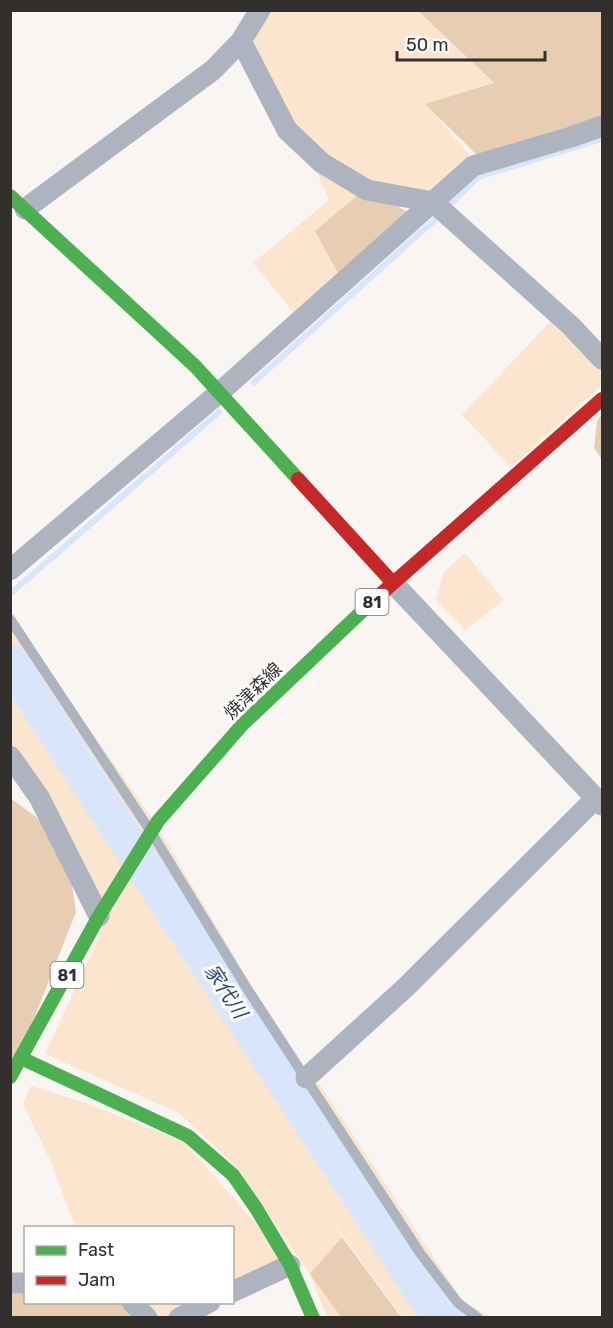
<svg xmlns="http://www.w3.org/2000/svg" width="613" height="1328" viewBox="0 0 613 1328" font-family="Rubik,'Noto Sans JP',sans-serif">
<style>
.green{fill:#fce5ce}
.forest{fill:#e7cdb2}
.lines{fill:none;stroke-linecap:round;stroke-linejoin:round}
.stream{stroke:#d8e5fa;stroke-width:6}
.river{stroke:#d8e5fa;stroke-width:36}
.lane{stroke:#adb4c0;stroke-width:10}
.street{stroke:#adb4c0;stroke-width:21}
.fast{stroke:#4caf50;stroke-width:14}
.jam{stroke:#c62828;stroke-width:14}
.labels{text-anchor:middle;stroke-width:6;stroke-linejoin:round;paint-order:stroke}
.shield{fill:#fff;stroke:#706d6c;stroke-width:1.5}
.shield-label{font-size:16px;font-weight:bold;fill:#322f2d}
.street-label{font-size:18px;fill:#322f2d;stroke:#fff}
.water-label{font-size:20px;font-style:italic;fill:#284b88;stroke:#fff}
</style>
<rect width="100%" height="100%" fill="#f8f5f2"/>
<!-- green -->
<path class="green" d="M251,11h167l76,73 -68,20 48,56 -42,32 -70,-6 -47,-30 -72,-110z
M315,168l43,27 -19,80 -15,10 -30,28 -41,-50 76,-63z
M550,322l52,47v16l-91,82 -49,-52z
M465,553l39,47 -39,30 -29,-29 8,-29z
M10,615l146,209 150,254 14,7 143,217 28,15h-89l-69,-95 9,15 -31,37 30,43h-14l-17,-43 -72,-105 -59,-56 -134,-59 62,-134 -96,-161z
M31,1086l55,17 98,39 100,114 -51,29 -1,-57 -157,-1 -23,-63 -29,-60z
M132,1303h70l-26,15 -29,-1z"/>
<!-- forest -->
<path class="forest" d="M418,11h184v105l-123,41 -54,-53 69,-21z
M358,195l40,11 12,8 -71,61 -24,-44z
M602,414v46l-8,-12 3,-26z
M13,800l23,17 31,35 9,60 -63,160 -2,3 -1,-274z
M342,1237l59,80h-60l-31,-43z
M25,1292l1,10 99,1 17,14h-131l-1,-23z"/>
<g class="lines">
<!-- stream -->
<path class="stream" d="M254,382l175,-157 49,-48 124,-38
M10,594l209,-182"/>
<!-- river -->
<path class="river" d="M10,662l416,635 21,21"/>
<!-- lane -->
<path class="lane" d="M10,619l141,213 95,155 174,266 38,50 20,15"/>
<!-- street -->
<path class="street" d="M241,41l46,89 35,33 45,27 66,12 138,124 31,33
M25,209l188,-139 28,-29 19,-31
M10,570l210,-178 253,-226 98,-29 31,-11
M393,583l209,222
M10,756l29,41 60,119
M306,1078l99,-90 190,-189
M10,1283h16
M232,1292l58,-27
M132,1302l15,16
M179,1318l31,-16"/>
<!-- fast -->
<path class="fast" d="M10,196l185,170 103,113
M21,1058l167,78 45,39 23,33 34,57 23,53
M10,1077l89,-161 59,-95 85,-97 131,-124"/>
<!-- jam -->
<path class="jam" d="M298,479l95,104
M374,600l228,-201"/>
</g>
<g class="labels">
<!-- shield labels -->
<g class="shield">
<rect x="355.5" y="589" width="33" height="26" rx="4.5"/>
<rect x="50.5" y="962" width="33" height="26" rx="4.5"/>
</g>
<g class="shield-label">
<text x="372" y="608">81</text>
<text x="67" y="981">81</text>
</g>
<!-- street labels -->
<g class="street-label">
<text transform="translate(253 691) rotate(-44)" y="6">焼津森線</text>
</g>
<!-- water labels -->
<g class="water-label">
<text transform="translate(226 991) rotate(57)" y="7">家代川</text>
</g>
</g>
<!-- border -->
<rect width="613" height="1328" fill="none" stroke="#322f2d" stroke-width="24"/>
<!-- legend -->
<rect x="24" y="1226" width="210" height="78" fill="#ffffff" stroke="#adacab" stroke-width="1.5"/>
<rect x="36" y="1246" width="30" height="9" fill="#4caf50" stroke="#adacab" stroke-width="1.5"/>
<text x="78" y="1256" font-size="18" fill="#322f2d">Fast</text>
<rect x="36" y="1276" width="30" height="9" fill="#c62828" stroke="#adacab" stroke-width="1.5"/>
<text x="78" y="1286" font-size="18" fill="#322f2d">Jam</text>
<!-- scale -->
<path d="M397 51v9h148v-9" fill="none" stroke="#322f2d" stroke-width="3"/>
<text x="406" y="51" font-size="18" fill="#322f2d" stroke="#ffffff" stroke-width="4.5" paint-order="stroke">50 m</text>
</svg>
